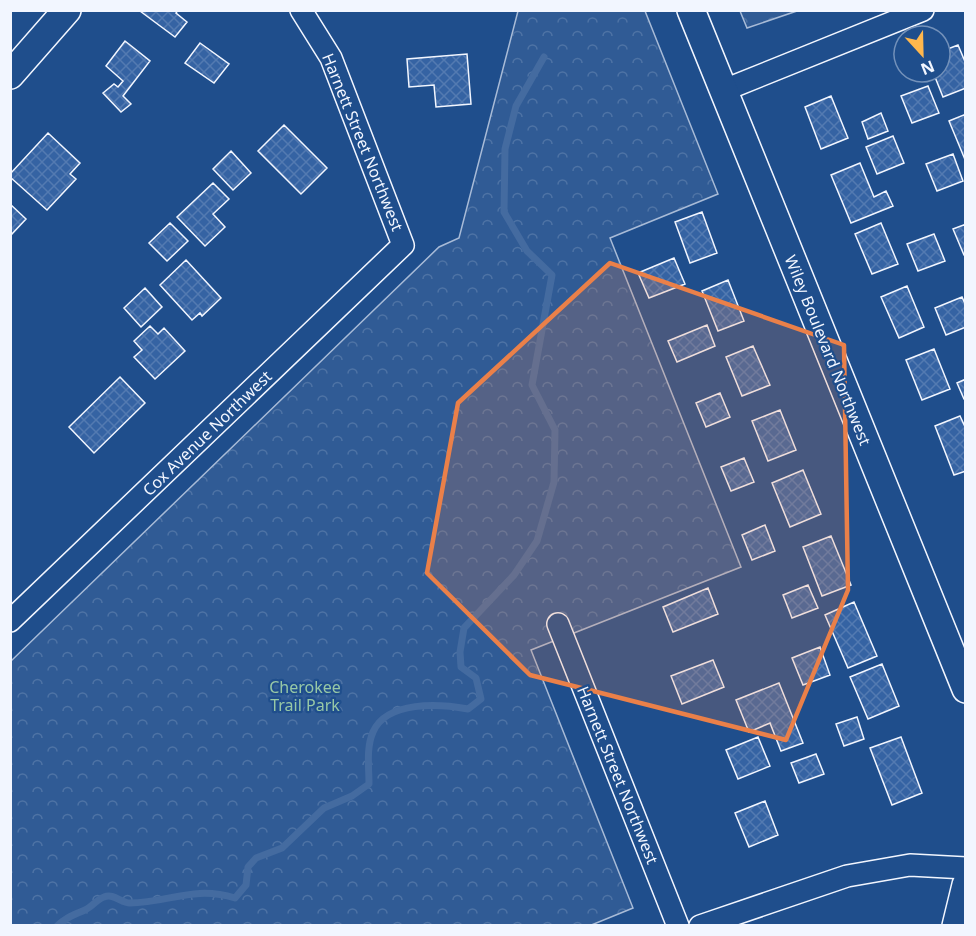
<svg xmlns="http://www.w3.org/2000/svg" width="976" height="936" viewBox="0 0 976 936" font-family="'Noto Sans',sans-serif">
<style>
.park{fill:url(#park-crowns);stroke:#a8bbd7;stroke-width:1.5}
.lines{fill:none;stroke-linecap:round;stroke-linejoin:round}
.stream{stroke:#446ba0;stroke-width:7}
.building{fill:url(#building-cross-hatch);stroke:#f2f6ff;stroke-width:1.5}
.minor-casing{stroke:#f2f6ff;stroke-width:24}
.tertiary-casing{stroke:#f2f6ff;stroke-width:30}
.minor{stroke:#1f4e8c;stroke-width:21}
.tertiary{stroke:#1f4e8c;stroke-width:27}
.marked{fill:#ea8049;fill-opacity:0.2;stroke:#ea8049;stroke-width:4.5;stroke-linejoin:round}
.labels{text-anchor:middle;stroke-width:4.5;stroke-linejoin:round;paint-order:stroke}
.street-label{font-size:16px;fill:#f2f6ff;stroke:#1f4e8c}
.park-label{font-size:16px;fill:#97c8a6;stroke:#1f4e8c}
</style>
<defs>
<pattern id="park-crowns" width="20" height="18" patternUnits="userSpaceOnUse" patternTransform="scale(1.5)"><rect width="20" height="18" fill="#305b95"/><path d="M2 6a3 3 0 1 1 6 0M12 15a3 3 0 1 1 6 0" fill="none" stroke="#4e73a5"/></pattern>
<pattern id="building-cross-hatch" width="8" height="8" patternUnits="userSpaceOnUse" patternTransform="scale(1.5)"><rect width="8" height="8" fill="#3563a3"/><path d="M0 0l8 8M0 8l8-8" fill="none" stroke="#537ab1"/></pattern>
</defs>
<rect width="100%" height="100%" fill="#1f4e8c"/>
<!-- park -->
<path class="park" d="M518,11h127l73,183 -108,44 131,329 -210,83 102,258 -44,18h-578v-265l428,-414 20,-9z
M740,11h57l-50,17z"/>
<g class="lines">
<!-- stream -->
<path class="stream" d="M57,926c9,-9 17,-11 28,-16 7,-3 12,-11 19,-13 10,-4 17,6 26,6 39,0 63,-18 105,-5l11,-13 2,-18 8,-9 26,-10 42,-40 28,-12 17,-12c0,-17 -3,-36 4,-52 14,-32 67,-28 95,-23l13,-10 -5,-21 -15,-11 -1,-15 4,-24 50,-53 23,-34 17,-59 1,-52 -23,-45 20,-110 -25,-24 -23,-39 1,-63 11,-43 28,-49"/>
</g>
<!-- building -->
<path class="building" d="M178,10l-2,3 11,9 -12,15 -35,-26z
M125,41l25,20 -27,35 8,8 -10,8 -18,-19 11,-9 4,3 5,-6 -17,-15z
M200,43l29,21 -15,19 -29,-20z
M958,45l8,19v24l-23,9 -10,-25h7v-20z
M467,54l4,50 -35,3 -2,-22 -25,2 -2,-28z
M928,86l11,27 -27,10 -11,-27z
M831,96l17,42 -27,11 -16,-42z
M881,113l7,18 -20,8 -6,-17z
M966,114v48l-17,-41z
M284,125l43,43 -26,26 -43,-43z
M48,133l32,30 -10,11 6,5 -29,31 -37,-33v-3z
M893,136l11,27 -27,11 -11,-27z
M231,151l20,22 -18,17 -20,-21z
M953,154l10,27 -26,10 -11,-27z
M860,163l14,34 12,-6 7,15 -42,17 -20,-48z
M213,183l16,16 -16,15 12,13 -20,19 -28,-29z
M10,204l16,15 -16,17z
M702,212l15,41 -27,10 -15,-41z
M170,223l18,18 -21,20 -18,-18z
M881,223l17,41 -26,10 -17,-40z
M966,224v31h-2l-11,-26z
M934,234l11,27 -27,10 -11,-27z
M674,258l11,26 -36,14 -11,-25z
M186,260l35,38 -19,18 -2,-3 -8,7 -32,-35z
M728,280l16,41 -26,10 -16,-40z
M907,286l17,41 -25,11 -18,-41z
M145,288l17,19 -21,20 -17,-19z
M962,297l4,9v21l-20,8 -11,-27z
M707,325l8,21 -38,16 -9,-21z
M150,326l8,8 6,-6 21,23 -30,28 -21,-22 8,-7 -8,-9z
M753,346l17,39 -28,11 -16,-39z
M934,349l16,40 -28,11 -16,-40z
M120,377l25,26 -51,50 -25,-26z
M966,379v20h-2l-7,-16z
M720,393l10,24 -24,10 -10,-24z
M780,410l16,40 -28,11 -16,-40z
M960,416l6,13v42l-12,4 -19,-49z
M744,458l10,24 -23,9 -10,-24z
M803,470l18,44 -31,13 -18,-44z
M765,525l10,26 -23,9 -10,-25z
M831,536l20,49 -29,11 -19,-49z
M808,585l10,23 -26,10 -9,-23z
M708,588l10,26 -45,18 -10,-25z
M854,602l23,54 -29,12 -23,-53z
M820,647l10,28 -27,10 -11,-27z
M713,660l11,27 -42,17 -11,-28z
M882,664l17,42 -31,13 -18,-42z
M779,683l24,60 -22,8 -11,-28 -21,9 -13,-32z
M857,717l7,22 -20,7 -8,-22z
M758,737l12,29 -32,13 -12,-29z
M901,737l21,56 -30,12 -22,-57z
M816,754l8,20 -25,9 -8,-20z
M765,801l13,34 -29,12 -14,-34z"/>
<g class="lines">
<!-- minor casing -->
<g class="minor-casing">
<path id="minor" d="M722,91l201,-81
M10,621l393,-376 -72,-187 -30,-48
M558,624l120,302
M700,926l147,-50 63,-11 56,3"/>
</g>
<!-- tertiary casing -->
<g class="tertiary-casing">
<path id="tertiary" d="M691,10l275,679
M10,75l57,-65
M956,926l10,-41"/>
</g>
<!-- minor -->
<use href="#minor" class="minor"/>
<!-- tertiary -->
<use href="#tertiary" class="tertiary"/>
</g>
<!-- marked area -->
<path class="marked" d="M610,263l234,82 4,245 -62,150 -256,-65 -103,-102 31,-170z"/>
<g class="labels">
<!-- street labels -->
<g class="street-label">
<text transform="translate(363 142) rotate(68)" y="6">Harnett Street Northwest</text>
<text transform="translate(828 350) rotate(68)" y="6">Wiley Boulevard Northwest</text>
<text transform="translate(207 433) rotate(-44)" y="6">Cox Avenue Northwest</text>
<text transform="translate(618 775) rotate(68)" y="6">Harnett Street Northwest</text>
</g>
<!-- park labels -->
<g class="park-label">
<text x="305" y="693">Cherokee<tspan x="305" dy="18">Trail Park</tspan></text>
</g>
</g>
<!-- border -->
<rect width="976" height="936" fill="none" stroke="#f2f6ff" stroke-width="24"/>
<!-- north arrow -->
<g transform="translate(922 54) rotate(158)"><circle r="28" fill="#1f4e8c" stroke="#7391ba" stroke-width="1.5"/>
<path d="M0-4.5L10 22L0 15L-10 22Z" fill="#ffb74d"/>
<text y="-9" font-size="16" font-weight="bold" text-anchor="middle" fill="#f2f6ff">N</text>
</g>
</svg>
